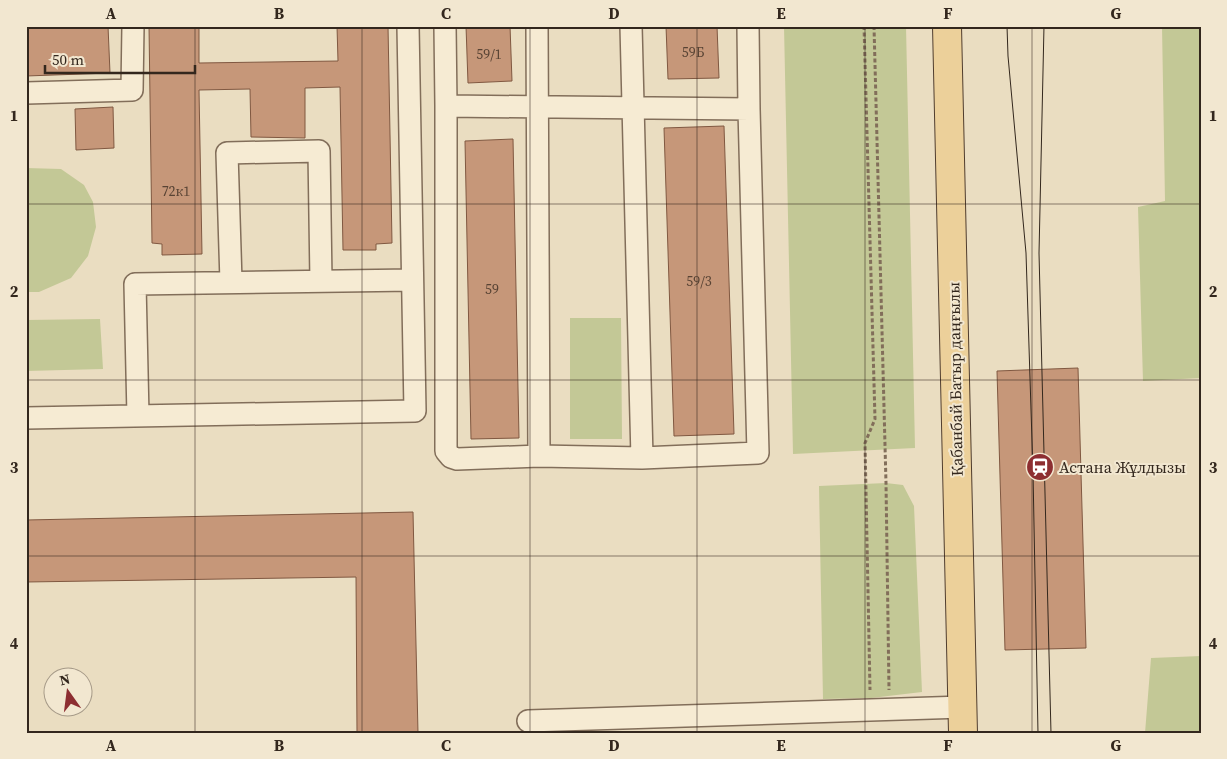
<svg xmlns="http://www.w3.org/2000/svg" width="1227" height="759" viewBox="0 0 1227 759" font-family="'Source Serif 4',serif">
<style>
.green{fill:#c3c896}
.building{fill:#c69779;stroke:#805841}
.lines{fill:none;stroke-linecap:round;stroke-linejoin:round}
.minor-casing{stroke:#826e5a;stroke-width:24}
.major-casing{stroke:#503d2e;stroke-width:30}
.path{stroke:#826e5a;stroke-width:3;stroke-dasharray:4 2.5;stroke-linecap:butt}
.minor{stroke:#f6ebd3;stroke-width:21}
.major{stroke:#ecd09a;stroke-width:28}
.tram{stroke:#33271d;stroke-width:1}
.grid{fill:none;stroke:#33271d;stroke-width:1;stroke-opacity:0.55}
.labels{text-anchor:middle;stroke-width:4;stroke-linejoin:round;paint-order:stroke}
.number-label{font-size:14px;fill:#584334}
.street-label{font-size:16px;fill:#33271d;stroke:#f2e7d0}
.poi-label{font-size:16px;fill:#33271d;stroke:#f2e7d0;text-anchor:start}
.neatline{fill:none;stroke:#33271d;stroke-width:2}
.grid-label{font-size:16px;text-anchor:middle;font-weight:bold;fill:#33271d}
</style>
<rect width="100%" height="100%" fill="#eaddc1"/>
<!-- green -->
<path class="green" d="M784,26h122l9,422 -122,6z
M1162,26h39v352l-58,3 -5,-174 27,-6z
M26,168l35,1 23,16 9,17 3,25 -8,29 -17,22 -32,14h-13z
M621,318l1,121h-52v-121z
M100,319l3,50 -77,2v-51z
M886,483l17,2 11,21 8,186 -51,6 -48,1 -4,-213z
M1201,656v77h-56l6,-75z"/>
<!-- building -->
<path class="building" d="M26,26h82l2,47 -84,3z
M149,26h50v37l139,-2 -1,-35h51l4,217 -16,1v6h-33l-3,-163 -35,1v50l-54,-1 -1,-48 -51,1 3,164 -40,1v-11l-10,-1z
M466,26h44l2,55 -44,2z
M666,26h51l2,52 -51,1z
M113,107l1,41 -38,2 -1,-41z
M724,126l10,308 -60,2 -10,-308z
M513,139l6,299 -48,1 -6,-298z
M1078,368l8,280 -81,2 -8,-279z
M413,512l5,221h-61l-1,-156 -330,5v-62z"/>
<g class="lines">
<!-- minor casing -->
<g class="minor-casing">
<path id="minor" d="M445,26l1,80
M537,26l2,430 103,2 116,-5 -9,-344 -1,-83
M631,26l11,432
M26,93l106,-3 1,-64
M231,282l-4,-129 92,-2 2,130
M138,416l-3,-132 277,-4
M26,418l389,-7 -7,-385
M539,456l-82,3 -6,-2 -5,-6v-345l303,3
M528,721l435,-14"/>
</g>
<!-- major casing -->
<g class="major-casing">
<path id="major" d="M947,26l16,707"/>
</g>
<!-- path -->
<path class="path" d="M864,26l11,393 -10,24 5,247
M874,26l12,457 3,207"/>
<!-- minor -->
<use href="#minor" class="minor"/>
<!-- major -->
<use href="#major" class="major"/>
<!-- tram -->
<path class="tram" d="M1007,26l1,30 18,197 7,219 5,261
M1044,26l-5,227 12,480"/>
</g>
<!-- grid -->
<path class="grid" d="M195,26v707M362,26v707M530,26v707M697,26v707M865,26v707M1032,26v707M26,204h1175M26,380h1175M26,556h1175"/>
<!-- icons -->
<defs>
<g id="station-disc" transform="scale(1.4375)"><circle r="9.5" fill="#8d2e31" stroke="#f2e7d0"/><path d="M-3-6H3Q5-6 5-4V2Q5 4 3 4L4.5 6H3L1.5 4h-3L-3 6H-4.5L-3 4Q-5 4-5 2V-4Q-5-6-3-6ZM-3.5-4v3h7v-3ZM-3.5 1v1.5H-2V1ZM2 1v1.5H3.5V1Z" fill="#fff"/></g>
</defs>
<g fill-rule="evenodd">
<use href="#station-disc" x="1040" y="467"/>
</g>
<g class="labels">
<!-- number labels -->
<g class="number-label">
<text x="693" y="57">59Б</text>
<text x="489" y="59">59/1</text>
<text x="176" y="196">72к1</text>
<text x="699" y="286">59/3</text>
<text x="492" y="294">59</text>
</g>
<!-- street labels -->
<g class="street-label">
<text transform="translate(955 379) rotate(-91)" y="6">Қабанбай Батыр даңғылы</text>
</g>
<!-- poi labels -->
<g class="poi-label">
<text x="1059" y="473">Астана Жұлдызы</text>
</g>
</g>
<!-- border -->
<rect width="1227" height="759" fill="none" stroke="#f2e7d0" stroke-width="55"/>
<!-- north arrow -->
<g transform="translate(68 692) rotate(346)"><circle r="24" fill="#f2e7d0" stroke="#a69a88"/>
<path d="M0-4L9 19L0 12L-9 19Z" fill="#8d2e31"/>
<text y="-8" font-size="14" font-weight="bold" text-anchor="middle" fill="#33271d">N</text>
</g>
<!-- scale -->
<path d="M45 65v8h150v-8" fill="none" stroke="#33271d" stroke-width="2.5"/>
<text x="52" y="65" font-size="15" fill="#33271d" stroke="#f2e7d0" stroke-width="4" paint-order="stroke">50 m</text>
<rect x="28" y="28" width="1172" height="704" class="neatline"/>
<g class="grid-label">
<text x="111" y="19">A</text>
<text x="279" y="19">B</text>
<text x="446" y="19">C</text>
<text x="614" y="19">D</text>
<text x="781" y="19">E</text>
<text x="948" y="19">F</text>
<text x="1116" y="19">G</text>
<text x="14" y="121">1</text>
<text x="1213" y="121">1</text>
<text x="14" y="297">2</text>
<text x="1213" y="297">2</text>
<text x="14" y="473">3</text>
<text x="1213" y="473">3</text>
<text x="14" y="649">4</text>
<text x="1213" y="649">4</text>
<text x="111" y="751">A</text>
<text x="279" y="751">B</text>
<text x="446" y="751">C</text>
<text x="614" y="751">D</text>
<text x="781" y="751">E</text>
<text x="948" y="751">F</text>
<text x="1116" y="751">G</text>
</g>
</svg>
